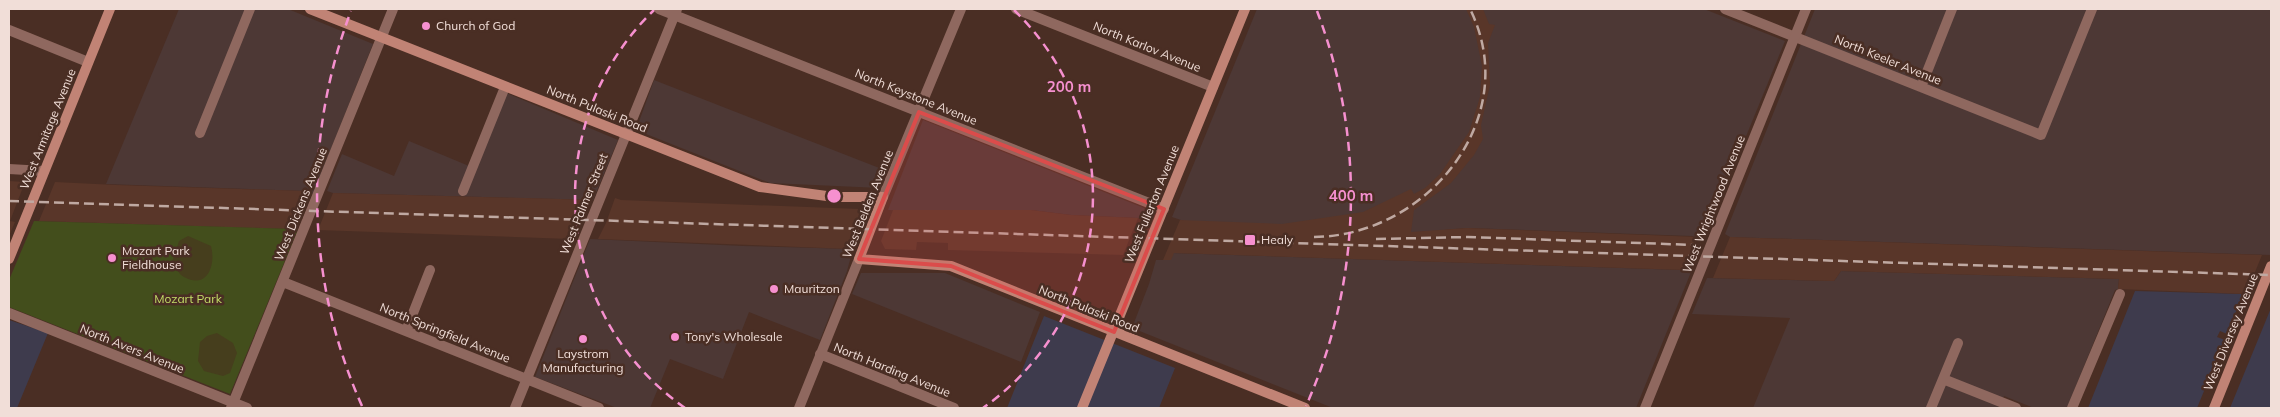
<svg xmlns="http://www.w3.org/2000/svg" width="2280" height="417" viewBox="0 0 2280 417" font-family="Mulish,sans-serif">
<style>
.commercial{fill:#3e3b4d}
.industrial{fill:#4d3835}
.built{fill:#593629}
.green{fill:#434e1c}
.sand{fill:#463e1d}
.lines{fill:none;stroke-linecap:round;stroke-linejoin:round}
.minor{stroke:#8f685f;stroke-width:10}
.tertiary{stroke:#8f685f;stroke-width:10}
.secondary{stroke:#c18375;stroke-width:10}
.rail{stroke:#bfa9a2;stroke-width:2.5;stroke-dasharray:10 5;stroke-linecap:butt}
.marked{fill:#db4c4b;fill-opacity:0.2;stroke:#db4c4b;stroke-width:4;stroke-linejoin:round}
.ring{fill:none;stroke:#f690cf;stroke-width:2.5;stroke-dasharray:9 6}
.poi-dot{fill:#f690cf;stroke:#4a2e24;stroke-width:2}
.labels{text-anchor:middle;stroke-width:5;stroke-linejoin:round;paint-order:stroke}
.poi-label{font-size:12px;fill:#f1ded8;stroke:#4a2e24;text-anchor:start}
.street-label{font-size:12px;fill:#f1ded8;stroke:#4a2e24}
.park-label{font-size:12px;fill:#c5df68;stroke:#4a2e24}
.centre{fill:#f690cf;stroke:#4a2e24;stroke-width:2.5}
.ring-label{font-size:15px;text-anchor:middle;font-weight:bold;fill:#f690cf;stroke:#4a2e24;stroke-width:5;stroke-linejoin:round;paint-order:stroke}
</style>
<rect width="100%" height="100%" fill="#4a2e24"/>
<!-- commercial -->
<path class="commercial" d="M2135,291l108,3 -16,40 -7,-3 -3,6 8,3 -28,68h-109z
M2271,308v100h-41z
M1044,316l131,52 -16,40h-152z
M9,320l39,13 -31,75h-8z"/>
<!-- industrial -->
<path class="industrial" d="M179,9h109l85,35 -60,150 -7,-3 -200,-7z
M1257,9h447l81,32 -81,198 -12,-3 -225,-8 -57,5 -226,-12 -12,-4z
M1815,9h456v246l-541,-18 -5,-3z
M654,80l233,91 -7,17 -110,-5 -134,-53z
M499,90l119,50 -25,60 -260,-7 -6,-2 15,-37 52,22 15,-35 60,25z
M923,120l221,88 3,7 -2,5 -7,-2 -67,-3 -40,-5 -88,2 -55,-2z
M590,239l153,7 110,3 -6,22 -27,69 -71,-28 -26,67 -53,-20 -20,49h-33l-82,-31z
M1173,253l510,17 8,2 -55,136h-303l-201,-80 17,-44 7,-24h14z
M1841,271l278,8 -1,10 -3,1 -48,118h-33l-30,-12 -5,12h-246l37,-90 -98,-4 15,-36 127,3z
M861,273h84l95,39 -19,50 -169,-68z"/>
<!-- built -->
<path class="built" d="M1466,9h17l6,15 6,1 -7,18 2,42 -9,40 2,14 -9,16 -23,28 -37,27 -3,22 56,-4 232,9 -14,33 -511,-17 -3,7h-8l17,-40 102,4 81,-12 48,-23 3,5 11,-6 15,-14 29,-42 11,-35 2,-31 -8,-39z
M9,181l16,1 -15,39 5,1 -6,14z
M55,182l61,3 190,6 -11,21 2,1 -6,16 -252,-8z
M333,193l228,6 25,1 -5,12h-2l-9,27 -252,-9z
M615,198l6,2 239,9 3,6 -5,6 -8,28 -252,-10 8,-16z
M893,210h138l40,5 67,3 -15,37 -175,-5v-7l-31,-1 -1,8 -31,-1 -4,-8z
M1730,237l532,18 -16,39 -128,-5 1,-10 -278,-8 -7,10 -121,-3z"/>
<!-- green -->
<path class="green" d="M34,221l264,8 -68,165 -221,-87v-27z"/>
<!-- sand -->
<path class="sand" d="M188,236l23,10c5,18 -3,44 -27,31 -7,-4 -7,-10 -12,-15l7,-21z
M217,333l16,10 4,10 -7,20 -7,3 -19,-5 -6,-10 2,-19 7,-6z"/>
<g class="lines">
<!-- minor -->
<path class="minor" d="M659,9l505,200
M1016,9l197,78
M1725,9l316,126 51,-126
M9,30l79,32
M1921,87l31,-78
M200,133l50,-124
M9,169l35,2
M463,191l42,-104
M883,197l78,-188
M283,282l316,126
M9,313l238,95
M406,331l24,-61
M820,354l134,54
M1943,379l73,29
M231,408l162,-399
M515,408l162,-399
M799,408l60,-149
M1931,408l27,-65
M2072,408l48,-114"/>
<!-- tertiary -->
<path class="tertiary" d="M1645,408l161,-399"/>
<!-- secondary -->
<path class="secondary" d="M310,9l450,178 74,10h49l-24,62 92,7 354,142
M9,259l101,-250
M1082,408l163,-399
M2214,408l57,-142"/>
<!-- rail -->
<path class="rail" d="M9,201l2262,74
M1314,237c113,-1 210,-119 156,-228
M1376,239l92,-2 227,8"/>
</g>
<!-- marked area -->
<path class="marked" d="M919,112l245,97 -50,123 -163,-66 -92,-7z"/>
<!-- distance rings -->
<g class="ring">
<path d="M685 408A259 259 0 0 1 654 10M1014 10A259 259 0 0 1 983 408"/>
<path d="M362 406A517 517 0 0 1 351 11M1317 11A517 517 0 0 1 1306 406"/>
</g>
<!-- markers -->
<g class="poi-dot">
<circle cx="426" cy="26" r="5"/>
<rect x="1244" y="234" width="12" height="12" rx="2.5"/>
<circle cx="112" cy="258" r="5"/>
<circle cx="774" cy="289" r="5"/>
<circle cx="675" cy="337" r="5"/>
<circle cx="583" cy="339" r="5"/>
</g>
<g class="labels">
<!-- poi labels -->
<g class="poi-label">
<text x="436" y="30">Church of God</text>
<text x="1261" y="244">Healy</text>
<text x="122" y="255">Mozart Park<tspan x="122" dy="14">Fieldhouse</tspan></text>
<text x="784" y="293">Mauritzon</text>
<text x="685" y="341">Tony's Wholesale</text>
<text x="583" y="358" text-anchor="middle">Laystrom<tspan x="583" dy="14">Manufacturing</tspan></text>
</g>
<!-- street labels -->
<g class="street-label">
<text transform="translate(1147 47) rotate(22)" y="4">North Karlov Avenue</text>
<text transform="translate(1888 60) rotate(22)" y="4">North Keeler Avenue</text>
<text transform="translate(916 97) rotate(22)" y="4">North Keystone Avenue</text>
<text transform="translate(597 109) rotate(22)" y="4">North Pulaski Road</text>
<text transform="translate(48 129) rotate(-68)" y="4">West Armitage Avenue</text>
<text transform="translate(301 204) rotate(-68)" y="4">West Dickens Avenue</text>
<text transform="translate(584 204) rotate(-68)" y="4">West Palmer Street</text>
<text transform="translate(868 204) rotate(-68)" y="4">West Belden Avenue</text>
<text transform="translate(1152 204) rotate(-68)" y="4">West Fullerton Avenue</text>
<text transform="translate(1714 204) rotate(-68)" y="4">West Wrightwood Avenue</text>
<text transform="translate(1089 309) rotate(22)" y="4">North Pulaski Road</text>
<text transform="translate(2231 332) rotate(-68)" y="4">West Diversey Avenue</text>
<text transform="translate(445 333) rotate(22)" y="4">North Springfield Avenue</text>
<text transform="translate(132 349) rotate(22)" y="4">North Avers Avenue</text>
<text transform="translate(892 370) rotate(22)" y="4">North Harding Avenue</text>
</g>
<!-- park labels -->
<g class="park-label">
<text x="188" y="303">Mozart Park</text>
</g>
</g>
<circle cx="834" cy="196" r="8" class="centre"/>
<g class="ring-label">
<text x="1069" y="92">200 m</text>
<text x="1351" y="201">400 m</text>
</g>
<!-- border -->
<rect width="2280" height="417" fill="none" stroke="#f1ded8" stroke-width="20"/>
</svg>
